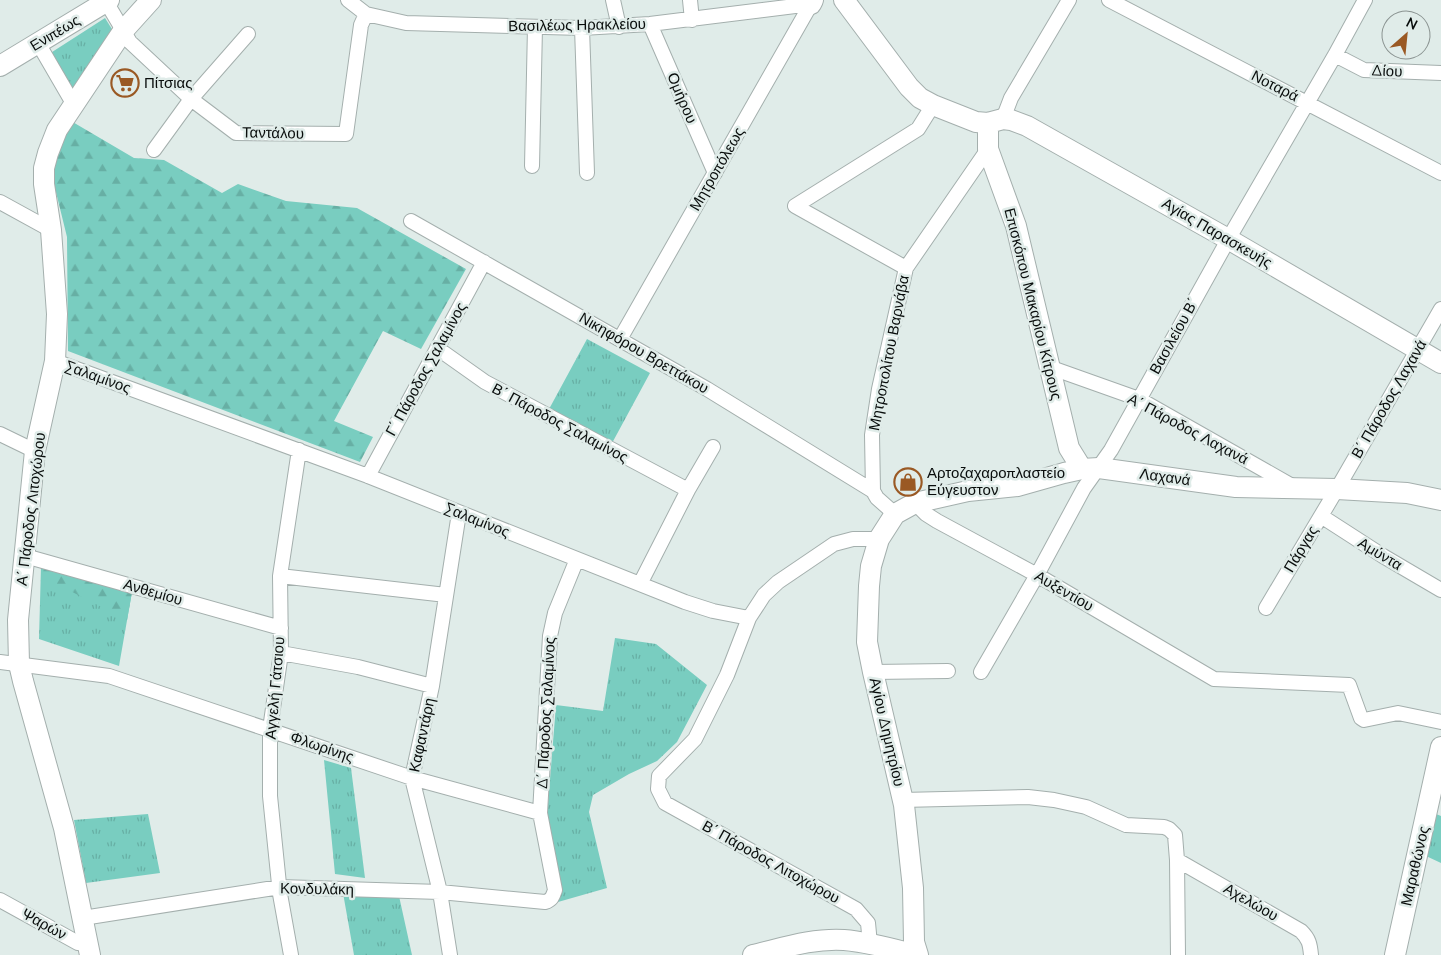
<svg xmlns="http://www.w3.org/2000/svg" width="1441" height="955" viewBox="0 0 1441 955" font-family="'Nunito Sans',sans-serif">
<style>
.grass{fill:url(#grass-tufts)}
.forest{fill:url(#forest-firs)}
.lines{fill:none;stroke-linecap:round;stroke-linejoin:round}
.street-casing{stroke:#a4afad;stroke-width:16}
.secondary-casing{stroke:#a4afad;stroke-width:22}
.street{stroke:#fff;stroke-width:14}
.secondary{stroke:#fff;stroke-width:20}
.labels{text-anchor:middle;stroke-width:5;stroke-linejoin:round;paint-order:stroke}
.street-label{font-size:15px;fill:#090d0c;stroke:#e0ece9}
.poi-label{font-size:15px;fill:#090d0c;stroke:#e0ece9;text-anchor:start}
</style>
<defs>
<pattern id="grass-tufts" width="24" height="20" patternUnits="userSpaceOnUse" patternTransform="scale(1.25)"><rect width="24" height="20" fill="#79cdc0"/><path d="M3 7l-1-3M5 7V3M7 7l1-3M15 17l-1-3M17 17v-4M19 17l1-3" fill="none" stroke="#67afa4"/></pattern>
<pattern id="forest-firs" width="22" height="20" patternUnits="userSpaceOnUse" patternTransform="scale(1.25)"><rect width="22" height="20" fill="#79cdc0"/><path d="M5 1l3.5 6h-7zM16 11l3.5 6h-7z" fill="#67afa4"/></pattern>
</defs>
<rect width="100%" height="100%" fill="#e0ece9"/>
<!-- grass -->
<path class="grass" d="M105,18l10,16 -42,62 -24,-42z
M587,339l63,34 -39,72 -63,-34z
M41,566l91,26 -13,74 -80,-27z
M615,638l41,6 51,41 -30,57 -20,19 -28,13 -36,21 -4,17 18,76 -49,14 -12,-73 10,-124 47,6z
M324,760l27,8 14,110 -30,-4z
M148,814l12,59 -74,10 -12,-63z
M1436,814l5,2v47l-15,-7z
M343,893l56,3 13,59h-58z"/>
<!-- forest -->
<path class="forest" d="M71,121l63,37 30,2 58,33 16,-9 48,17 71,7 109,61 -45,80 -38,-18 -49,90 39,16 -13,25 -292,-111 -1,-114 -14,-57v-21z
M41,566l91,26 -5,28 -86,-44z"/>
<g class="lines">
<!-- street casing -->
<g class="street-casing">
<path id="street" d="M105,0l25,42 61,57 45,34 110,1 15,-109 5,-11
M348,0l18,14 40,9 176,5 68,-4 161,-20
M613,0l6,27
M690,0l2,20
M1109,0l332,173
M650,24l65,149
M582,28l5,145
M38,43l36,62
M1335,55l29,15 77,3
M1003,119l8,-21 58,-98
M154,150l37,-51 57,-65
M532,166l3,-139
M0,202l51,28
M411,221l296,168 166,102
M906,268l-111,-62 123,-77 15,-24
M620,339l191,-335
M437,348l48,34 203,108
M55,361l313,115 317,126 28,9 36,7 15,-23 14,-13 56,-38 19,-5h26
M1049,367l90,32 155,88
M0,434l35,17
M368,476l116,-214
M915,503l11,11 11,7 100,54 177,104 135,6 12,33 3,2 34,-7 43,9
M895,514l-18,-16 -4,-7 -1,-56 7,-46 27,-121 82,-119
M1321,516l62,40 58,34
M25,556l256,72
M280,576l166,19
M640,584l48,-94 25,-43
M1266,608l71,-119 104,-180
M749,618l-22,57 -32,64 -36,37 -1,13 7,14 191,106 12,14 2,21
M281,653l77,14 74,19
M0,662l109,14 303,102 128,35
M873,672l75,-1
M981,672l56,-97 47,-87 27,-38 122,-219 102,-176 30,-55
M902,800l126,-3 26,3 32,7 40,18 38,2 5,2 6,6 2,25 1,95
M1177,860l124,71c8,8 9,13 10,24
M0,900l78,43 10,1
M83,918l197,-31 160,5 105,10c7,-2 8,-6 10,-12l-15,-77 10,-177 5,-23 22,-54
M291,955l-11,-61 -10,-98v-67l11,-76 -1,-77 19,-126
M450,955l-10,-63 -28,-114 20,-92 27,-173"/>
</g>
<!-- secondary casing -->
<g class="secondary-casing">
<path id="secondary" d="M844,0l65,87 11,11 13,7 43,17 12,1 15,-4 8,1 16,6 201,113 213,124
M811,4l2,-4
M0,66l109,-66
M988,123v26l28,77 53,222 13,21
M90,955l-26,-127 -41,-147 -4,-17 -1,-44 17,-169 20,-90 2,-47 -6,-84 -7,-46v-16l4,-15 9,-23 66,-99 28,-31
M753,955c30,-7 60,-17 91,-15 25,2 49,9 72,15
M918,955l-4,-13 -1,-54 -9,-83 -31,-133 -6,-30 2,-56 2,-20 8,-27 16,-25 20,-11 53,-12 50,-5 46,-13 18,-4 17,-1 137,19 101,2 70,4 34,7
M1395,955l46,-208"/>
</g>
<!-- street -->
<use href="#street" class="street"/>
<!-- secondary -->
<use href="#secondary" class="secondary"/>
</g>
<!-- icons -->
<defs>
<g id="supermarket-ring" transform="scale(1.4375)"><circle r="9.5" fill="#e0ece9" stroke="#9a5924" stroke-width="1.5"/><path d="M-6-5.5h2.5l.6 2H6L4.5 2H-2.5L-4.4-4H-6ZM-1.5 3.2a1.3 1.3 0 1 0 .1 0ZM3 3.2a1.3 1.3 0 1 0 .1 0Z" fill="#9a5924"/></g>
<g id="shop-ring" transform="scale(1.4375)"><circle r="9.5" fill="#e0ece9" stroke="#9a5924" stroke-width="1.5"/><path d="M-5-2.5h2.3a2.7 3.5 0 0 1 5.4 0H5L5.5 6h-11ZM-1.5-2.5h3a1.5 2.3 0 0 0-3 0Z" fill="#9a5924"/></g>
</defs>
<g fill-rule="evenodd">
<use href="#supermarket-ring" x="125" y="83"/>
<use href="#shop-ring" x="908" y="482"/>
</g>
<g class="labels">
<!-- street labels -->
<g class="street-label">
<text transform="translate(577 25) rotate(-1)" y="5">Βασιλέως Ηρακλείου</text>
<text transform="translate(55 33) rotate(-31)" y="5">Ενιπέως</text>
<text transform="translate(1387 71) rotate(3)" y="5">Δίου</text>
<text transform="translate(1275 86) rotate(27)" y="5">Νοταρά</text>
<text transform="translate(682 98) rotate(67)" y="5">Ομήρου</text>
<text transform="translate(273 133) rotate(1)" y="5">Ταντάλου</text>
<text transform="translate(717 169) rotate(-60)" y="5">Μητροπόλεως</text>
<text transform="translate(1217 233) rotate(30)" y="5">Αγίας Παρασκευής</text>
<text transform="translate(1033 304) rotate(76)" y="5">Επισκόπου Μακαρίου Κίτρους</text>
<text transform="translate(1174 336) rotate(-61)" y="5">Βασιλείου Β΄</text>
<text transform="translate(644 353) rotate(30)" y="5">Νικηφόρου Βρεττάκου</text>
<text transform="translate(889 353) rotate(-79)" y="5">Μητροπολίτου Βαρνάβα</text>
<text transform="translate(426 369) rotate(-61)" y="5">Γ΄ Πάροδος Σαλαμίνος</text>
<text transform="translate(98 377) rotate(20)" y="5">Σαλαμίνος</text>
<text transform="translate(1389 399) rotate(-60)" y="5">Β΄ Πάροδος Λαχανά</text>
<text transform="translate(560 423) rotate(28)" y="5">Β΄ Πάροδος Σαλαμίνος</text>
<text transform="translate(1188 429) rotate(28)" y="5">Α΄ Πάροδος Λαχανά</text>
<text transform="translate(1165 477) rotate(8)" y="5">Λαχανά</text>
<text transform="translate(31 509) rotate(-83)" y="5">Α΄ Πάροδος Λιτοχώρου</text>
<text transform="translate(477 520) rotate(22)" y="5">Σαλαμίνος</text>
<text transform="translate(1301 549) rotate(-59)" y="5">Πάργας</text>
<text transform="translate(1380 554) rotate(31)" y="5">Αμύντα</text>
<text transform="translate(1064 591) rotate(30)" y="5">Αυξεντίου</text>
<text transform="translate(153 592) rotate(16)" y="5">Ανθεμίου</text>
<text transform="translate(275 688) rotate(-85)" y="5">Αγγελή Γάτσιου</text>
<text transform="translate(546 713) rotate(-87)" y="5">Δ΄ Πάροδος Σαλαμίνος</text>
<text transform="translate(887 732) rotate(77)" y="5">Αγίου Δημητρίου</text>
<text transform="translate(422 735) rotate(-78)" y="5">Καφαντάρη</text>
<text transform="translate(322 747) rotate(19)" y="5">Φλωρίνης</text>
<text transform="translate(771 862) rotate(29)" y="5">Β΄ Πάροδος Λιτοχώρου</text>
<text transform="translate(1415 866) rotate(-77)" y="5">Μαραθώνος</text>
<text transform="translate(317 889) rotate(1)" y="5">Κονδυλάκη</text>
<text transform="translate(1251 902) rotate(30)" y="5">Αχελώου</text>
<text transform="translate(44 924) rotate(29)" y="5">Ψαρών</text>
</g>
<!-- poi labels -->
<g class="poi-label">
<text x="144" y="88">Πίτσιας</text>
<text x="927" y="478">Αρτοζαχαροπλαστείο<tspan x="927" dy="17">Εύγευστον</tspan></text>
</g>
</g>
<!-- north arrow -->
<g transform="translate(1406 35) rotate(27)"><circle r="24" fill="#e0ece9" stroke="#8a9391"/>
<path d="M0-4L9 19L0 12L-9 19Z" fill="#9a5924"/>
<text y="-8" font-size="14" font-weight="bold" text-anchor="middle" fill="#090d0c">N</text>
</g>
</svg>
